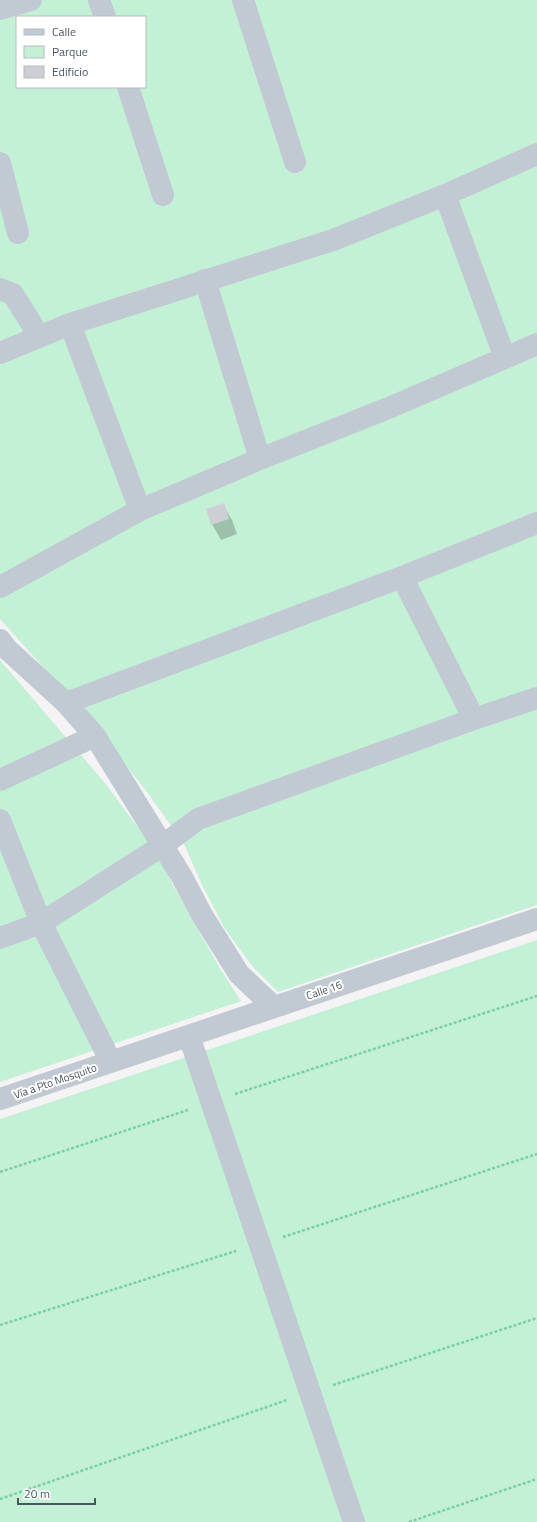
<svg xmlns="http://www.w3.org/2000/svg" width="537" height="1522" viewBox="0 0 537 1522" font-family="'Titillium Web',sans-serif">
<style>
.green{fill:#c3f1d5;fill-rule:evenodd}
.shadow{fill:#0003}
.building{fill:#cdcfd5}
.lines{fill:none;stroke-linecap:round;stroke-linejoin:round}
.path{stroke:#7ad0a6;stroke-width:2.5;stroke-dasharray:3 2;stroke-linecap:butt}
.minor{stroke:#c1cad2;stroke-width:22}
.labels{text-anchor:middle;stroke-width:4;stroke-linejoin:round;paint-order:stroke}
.street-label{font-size:11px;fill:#4a5661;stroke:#fff}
</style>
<rect width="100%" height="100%" fill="#f5f3f3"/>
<!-- green -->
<path class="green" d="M0,0h537v905l-259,87 -25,-25 -28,-38 -23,-44 -18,-41 -34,-48 -63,-80 -87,-97zM17,17h128v70h-128z
M0,660l104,122 51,68 18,35 46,82 22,34 -241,81z
M537,940v582h-537v-403z"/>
<!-- shadow -->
<path class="shadow" d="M223,505l9,15 5,14 -16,6 -9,-16z"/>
<!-- building -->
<path class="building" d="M224,503l5,16 -18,6 -5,-16z"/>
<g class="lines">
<!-- path -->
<path class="path" d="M235,1094l302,-98
M0,1172l188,-62
M283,1237l254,-83
M0,1325l236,-74
M333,1385l204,-67
M0,1499l287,-99
M409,1522l128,-43"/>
<!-- minor -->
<path class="minor" d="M99,0l6,17
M243,0l52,162
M0,9l31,-9
M128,87l35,108
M0,163l18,70
M445,195l60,163
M205,280l55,179
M0,289l13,5 26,42
M70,324l70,186
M0,353l70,-29 263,-84 112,-45 92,-41
M402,577l72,142
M0,587l140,-77 120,-51 131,-52 146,-63
M0,640l7,9 59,54 29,33 87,141 20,38 37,59 35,33
M66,703l336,-126 135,-54
M0,780l95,-44
M0,820l41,103 70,139
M0,938l41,-15 121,-77 36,-27 276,-100 63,-21
M189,1036l165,486
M0,1099l537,-180"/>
</g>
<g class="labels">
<!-- street labels -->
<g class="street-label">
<text transform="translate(324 990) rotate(-19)" y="4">Calle 16</text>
<text transform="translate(55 1081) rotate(-19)" y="4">Vía a Pto Mosquito</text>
</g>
</g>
<!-- legend -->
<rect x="16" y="16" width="130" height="72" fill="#ffffff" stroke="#b7bbc0"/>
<rect x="24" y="29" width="20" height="6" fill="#c1cad2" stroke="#b7bbc0"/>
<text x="52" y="36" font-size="12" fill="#4a5661">Calle</text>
<rect x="24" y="46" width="20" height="12" fill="#c3f1d5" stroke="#b7bbc0"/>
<text x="52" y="56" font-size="12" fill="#4a5661">Parque</text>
<rect x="24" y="66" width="20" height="12" fill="#cdcfd5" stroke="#b7bbc0"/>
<text x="52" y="76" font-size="12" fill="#4a5661">Edificio</text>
<!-- scale -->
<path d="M18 1498v6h77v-6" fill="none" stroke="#4a5661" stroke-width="2"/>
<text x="24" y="1498" font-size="12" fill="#4a5661" stroke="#ffffff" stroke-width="3" paint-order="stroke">20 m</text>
</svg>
